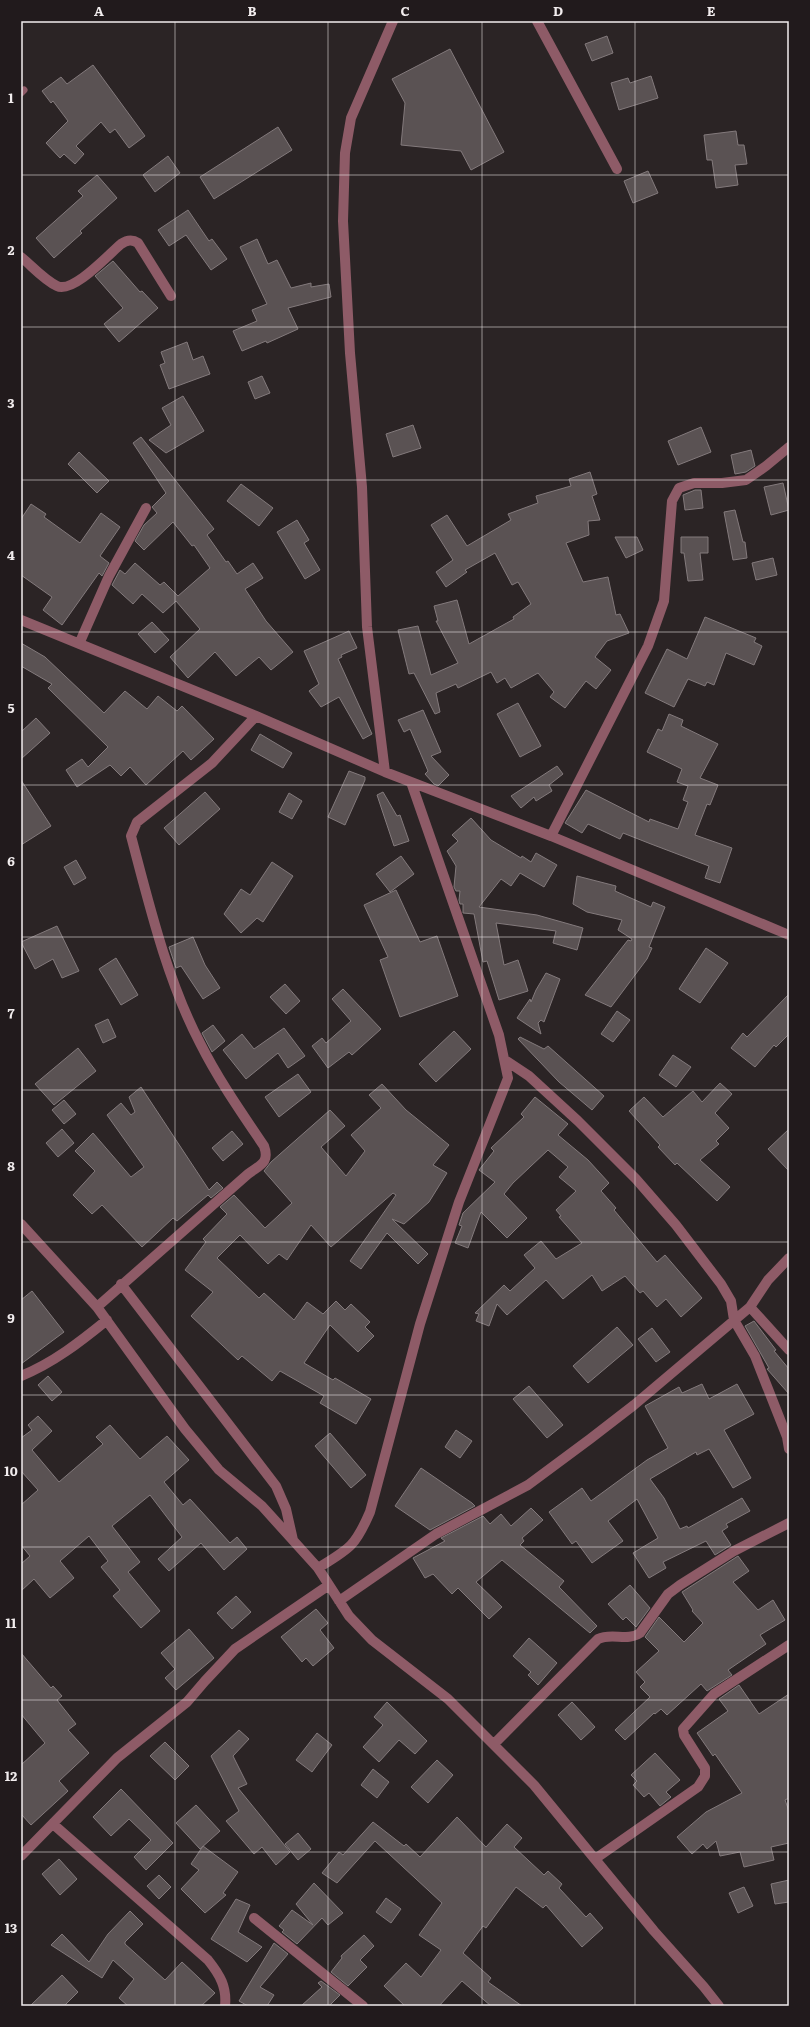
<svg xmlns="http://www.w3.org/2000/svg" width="810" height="2027" viewBox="0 0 810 2027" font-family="Literata,serif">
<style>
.building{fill:#5a5253;stroke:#837a7c}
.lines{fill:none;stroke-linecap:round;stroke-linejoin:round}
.service{stroke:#8e5b67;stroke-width:7}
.minor{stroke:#8e5b67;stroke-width:10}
.grid{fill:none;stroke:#f2edee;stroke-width:1;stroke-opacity:0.55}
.neatline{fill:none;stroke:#f2edee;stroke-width:1.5}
.grid-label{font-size:13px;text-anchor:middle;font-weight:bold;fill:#f2edee}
</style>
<rect width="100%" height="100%" fill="#2b2425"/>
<!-- building -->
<path class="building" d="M607,36l6,17 -21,8 -7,-17z
M450,49l54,103 -33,18 -10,-19 -60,-6 4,-42 -13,-24z
M93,65l52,71 -16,12 -14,-19 -5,4 -9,-11 -25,24 8,8 -9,10 -11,-10 -4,4 -14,-15 22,-22 -15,-20 -2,2 -9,-12 19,-14 6,7z
M651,76l7,22 -39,12 -8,-27 17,-5 2,5z
M278,127l14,23 -78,49 -14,-22z
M736,131l2,14h6l3,19 -12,1 3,20 -22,3 -4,-28h-5l-3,-25z
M168,156l12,17 -25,19 -12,-17z
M648,171l10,22 -25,10 -9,-22z
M97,175l20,23 -37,33 2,2 -28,25 -18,-20 47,-42 -5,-5z
M188,210l21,31 3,-2 15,20 -16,11 -25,-35 -17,11 -11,-16z
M257,239l11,25 9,-4 14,28 20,-5v4l18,-3 2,13 -43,11 10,21 -31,14 -1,-2 -24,10 -9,-20 24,-10 -5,-11 15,-6 -27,-57z
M113,261l27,31 2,-1 16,17 -39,34 -15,-18 19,-16 -28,-32z
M187,342l6,18 10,-4 7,18 -41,15 -9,-24 5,-2 -4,-11z
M262,376l8,17 -15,6 -7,-17z
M183,396l21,35 -38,22 -17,-13 22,-15 -9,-17z
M413,425l8,23 -28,9 -7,-23z
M701,427l10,25 -33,13 -10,-24z
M141,437l73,92 -7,6 19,27 2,-1 9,13 16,-11 10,15 -18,11 21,32 27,31 -22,18 -12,-13 -23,19 -21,-24 -27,26 -18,-21 30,-28 -24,-28 -13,12 -21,-19 -9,10 -21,-19 8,-15 5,4 10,-11 25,22 4,-3 14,14 32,-28 -16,-23 -2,1 -19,-24 -29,28 -9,-9 9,-16 13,-12 -5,-6 14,-14 -33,-50z
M751,450l4,16 -9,6 -11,2 -4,-19z
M79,452l30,29 -12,12 -29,-29z
M590,472l7,22 -5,2 8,24 -12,1 1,14 -23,8 17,39 25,-5 8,38 4,-1 9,19 -22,8 -12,16 16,13 -15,19 -10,-8 -21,27 -15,-11 4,-5 -16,-19 -27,15 -6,-10 -8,5 -6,-11 -33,16 -2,-4 -20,9 4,19 -5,2 -21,-41 -5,1 -11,-44 20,-4 13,49 27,-12 -22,-42h2l-4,-15 23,-6 12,44 45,-25 -1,-2 18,-13 -13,-22 -6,3 -17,-32 -30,17 2,2 -21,15 -10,-15 17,-12 -22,-35 16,-10 20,31 44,-26 -3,-6 30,-11 -2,-7 35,-10 -2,-7z
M783,483l6,27 -18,5 -7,-28z
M241,484l32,24 -14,18 -32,-25z
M695,490h6l2,18 -18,2 -2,-15z
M31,504l15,10 -2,3 36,26 21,-30 19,14 -20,29 9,7 -7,13 -3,-3 -37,52 -19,-15 9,-13 -31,-22v-56z
M735,510l8,32h2l2,16 -14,2 -9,-48z
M297,520l12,20 -5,3 16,27 -15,9 -28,-47z
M615,537h22l6,13 -17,8z
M681,537h27v16h-8l3,27 -15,1 -4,-28h-3z
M773,558l4,17 -21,5 -4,-17z
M705,617l51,21 -2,4 8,4 -8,19 -28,-12 -12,32 -7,-3 -2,4 -17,-7 -14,28 -29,-14 22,-44 20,10z
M152,622l17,18 -14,13 -17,-19z
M349,631l8,17 -16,7 1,2 -4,2 34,75 -9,5 -24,-42 -18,10 -12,-16 10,-7 -15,-33z
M21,643l24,14 59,56 21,-22 22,18 11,-13 19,15 5,-5 32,33 -23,21 -8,-9 -37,34 -16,-18 -9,9 -11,-11 -33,22 -11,-17 16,-11 6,8 20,-20 -60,-59 4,-4 -31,-18z
M518,703l23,43 -21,11 -23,-43z
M423,710l18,42 -10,4 18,19 -11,11 -4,-2 -9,-10 3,-3 -18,-42 -6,3 -6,-12z
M669,714l14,6 -2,6 37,18 -18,34 18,7 -8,20 -3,-1 -12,31 37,13 -12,35 -15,-5 4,-12 -58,-22 -28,-11 -3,6 -32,-15 -6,9 -17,-10 21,-33 63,32 1,-3 28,10 10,-27 -5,-2 5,-14 -11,-4 5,-13 -35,-17 11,-23 4,2z
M36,718l14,15 -29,26v-27z
M260,734l32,19 -9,15 -32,-18z
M557,766l6,8 -14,11 3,6 -16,10 -2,-4 -13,11 -10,-12z
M349,771l16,6v3l-20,45 -17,-8z
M21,780l30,46 -30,19z
M205,792l15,17 -41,36 -15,-17z
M383,792l14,24 3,-1 9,26 -15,5 -17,-51z
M289,793l13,8 -10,18 -13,-7z
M471,818l20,22 30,18 1,-2 9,6 5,-9 21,12 -13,22 -24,-14 -9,13 -10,-7 -22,28 58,8 46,13 -6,22 -24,-7 3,-12 -60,-8 8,42 14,-5 10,31 -29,9 -12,-39 -4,1 -9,-48 -11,-1v-9h-3l-1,-4 1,-9h-4l-2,-4 2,-21 -9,-15 11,-10 -6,-6z
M401,856l13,18 -24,18 -14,-18z
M76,860l10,18 -12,7 -10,-18z
M272,862l21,14 -30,46 -6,-4 -16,15 -17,-19 17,-25 9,6z
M577,876l39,10 -1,5 36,16 2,-5 12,5 -16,40 3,1 -5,11 -36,48 -26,-12 43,-55 3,1 1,-2 -14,-9 4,-10 -35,-8 -14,-8z
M396,890l24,52 17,-6 21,60 -58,21 -20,-57 8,-3 -24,-52z
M57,926l22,45 -17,7 -9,-19 -18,10 -14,-27z
M193,937l12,28 15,23 -17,11 -22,-33 -5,2 -7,-21z
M706,948l22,15 -28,40 -21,-14z
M116,958l22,37 -17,10 -22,-36z
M546,973l14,6 -16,43 -3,-2 -3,3 3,11 -24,-16 13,-19 1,3 5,-12z
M285,984l15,17 -14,13 -16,-17z
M343,989l38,40 -29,26 -3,-3 -21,16 -16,-22 10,-8 4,5 25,-22 -19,-22z
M789,994v40l-13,13 -2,-2 -19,22 -24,-19 12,-15 4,4z
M617,1011l13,9 -17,22 -12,-8z
M108,1019l8,18 -13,6 -8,-18z
M213,1025l12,16 -13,11 -10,-19z
M284,1028l21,28 -17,12 -10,-15 -32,26 -23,-29 19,-16 12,15z
M454,1031l17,18 -35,33 -17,-18z
M520,1037l24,12 4,-3 56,50 -12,14 -33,-28 -41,-43z
M78,1048l18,23 -42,34 -19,-21z
M673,1055l18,12 -15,20 -17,-12z
M298,1074l13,18 -32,25 -14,-20z
M720,1083l12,11 -17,19 14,15 -13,13 3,3 -19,16 30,27 -13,14 -40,-38 -2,2 -17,-18 2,-2 -31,-34 15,-14 19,20 30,-26 9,11z
M382,1084l24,26 43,35 -16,20 14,8 -18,29 -25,22 -12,-5 36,35 -10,10 -31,-31 -26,36 -11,-8 46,-66 -3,-2 -62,54 -20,-22 -24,35 -8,-6 -11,10 -28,-29 -23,23 42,40 5,-5 30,27 13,-18 16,12 13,-13 9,9 6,-6 19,18 -5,5 9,9 -16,16 -28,-27 -26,38 29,17 2,-2 36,21 -15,25 -36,-21 4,-7 -44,-25 -8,10 -30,-25 -4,4 -47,-44 22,-24 -28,-22 21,-28 -3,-3 24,-25 -7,-7 14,-12 31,33 27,-25 -28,-32 7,-9 59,-52 15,16 -24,21 25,29 19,-25 -14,-16 30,-27 -12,-13z
M141,1087l68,103 8,-8 6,6 -12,10 -3,-3 -31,26 -4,-3 -31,29 -40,-42 -10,9 -19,-19 22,-24 -20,-20 18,-18 38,44 13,-10 -37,-52 14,-12 10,12 4,-3 -6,-15z
M535,1097l33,27 -10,11 30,25 21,23 -8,8 15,17 -2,2 43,52 8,-7 37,43 -21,19 -15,-18 -9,8 -14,-16 -3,2 -15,-17 -23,15 -10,-16 -29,24 -17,-19 -39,35 -10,-11 -8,22 -13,-5 3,-7 -4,-1 29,-28 6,6 25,-23 -11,-13 17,-14 15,18 26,-16 -23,-26 2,-1 -5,-6 20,-19 -17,-14 9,-10 -20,-17 -35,33 -9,11 23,24 -20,20 -26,-26 -13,36 -13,-5 7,-17 -3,-1 4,-12 32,-31 -16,-12 15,-19 -3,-3 33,-31 -3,-3z
M64,1100l12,14 -12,10 -12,-14z
M62,1129l12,14 -16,14 -12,-14z
M789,1129v42l-21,-22z
M232,1131l11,13 -20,17 -11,-13z
M32,1291l32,41 -43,32v-64z
M754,1321l22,29 -2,1 15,18v25l-22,-25 2,-1 -24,-42z
M617,1327l16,18 -45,38 -15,-17z
M652,1328l18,24 -14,10 -18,-23z
M48,1376l14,16 -10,9 -14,-16z
M702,1384l7,15 28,-15 17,30 -30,16 27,48 -18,10 -24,-39 -12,6 -1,-3 -46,27 14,19 16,31 7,-3 1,2 54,-30 8,13 -24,13 2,3 -6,4 9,14 -16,10 -9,-14 -43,21 3,6 -17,10 -16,-25 25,-15 -21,-39 -29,22 15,20 -31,22 -16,-22 -4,3 -23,-32 33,-24 9,13 56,-41 21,-12 -23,-42 34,-19 3,6z
M529,1386l34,39 -16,13 -34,-39z
M38,1416l14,15 -20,19 27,32 44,-38 -7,-7 14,-12 30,34 27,-23 22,24 -25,22 19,23 7,-6 40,44 7,-6 10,12 -23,21 -23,-27 -32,28 -11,-12 24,-22 -32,-42 -38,31 28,36 -12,10 32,39 -19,17 -28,-32 7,-6 -19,-23 7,-6 -19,-25 -29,25 14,17 -24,20 -16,-19 -13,12v-27l9,-8 -9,-11v-40l17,-15 -17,-19v-33l11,-8 -4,-5z
M456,1430l16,11 -12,17 -15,-11z
M330,1433l36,42 -15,13 -36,-42z
M421,1468l51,35 3,3 -45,24 -35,-24z
M531,1508l12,12 -21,18 2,3 -4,4 44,36 -5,6 38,39 -7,7 -88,-73 -26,22 26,25 -13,12 -31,-31 -6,6 -19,-20 -8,4 -12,-20 32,-17 -4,-3 42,-22 7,8 11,-10 10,12z
M738,1556l11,15 -16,11 25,28 15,-10 12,20 -25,15 6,9 -38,26 4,5 -25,16 -6,-7 -34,31 -6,-6 -6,5 -1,-1 -29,27 -10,-10 35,-33 -10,-10 5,-5 -9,-10 23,-21 -14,-14 14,-20 25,25 19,-19 -11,-12 1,-1 -11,-18z
M630,1585l20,23 -14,19 -10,-10 -3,3 -15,-16z
M236,1596l15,16 -19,17 -15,-16z
M316,1609l12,14 -8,7 14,18 -21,18 -7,-8 -4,4 -21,-25z
M189,1629l25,29 -38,32 -11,-12 10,-9 -14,-16z
M529,1638l28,25 -19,22 -10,-10 3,-3 -18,-16z
M21,1653l30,35 2,-2 9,10 -5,4 19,24 -8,6 21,23 -30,28 9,10 -37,34 -10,-11v-49l24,-22 -24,-29z
M739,1685l20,29 30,-20v104l-4,2 4,11v32l-18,4 3,13 -30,7 -4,-15 -20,4 -4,-15 -9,8 -4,-5 -11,10 -15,-17 29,-25 36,-19 -27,-39 -2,2 -16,-23 31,-22 -9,-12z
M387,1702l40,39 -12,13 -16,-14 -20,22 -16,-15 20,-22 -9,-8z
M572,1702l23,25 -14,13 -23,-25z
M239,1730l10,9 -16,17 14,28 -9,4 52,64 -14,13 -14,-18 -8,7 -28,-33 13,-10 -28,-55z
M317,1733l15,12 -20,27 -16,-12z
M165,1742l24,24 -14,14 -25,-24z
M655,1753l25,27 -14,12 5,5 -11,9 -11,-13 -5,4 -11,-12 4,-4 -6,-6z
M437,1760l16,15 -25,28 -17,-16z
M373,1769l16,13 -12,16 -16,-13z
M121,1789l52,54 -27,27 -12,-13 17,-17 -22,-21 -18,17 -18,-19z
M196,1805l24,26 -20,18 -24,-26z
M457,1817l29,30 21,-23 15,14 -8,9 30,28 4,-4 14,13 -3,4 27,29 4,-4 13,15 -21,19 -36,-42 -3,3 -27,-21 -30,41 -3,-2 -20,27 28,25 -3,4 34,24h-31l-29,-25 -23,25h-34l-21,-20 22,-23 15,14 20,-27 -22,-15 23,-32 -67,-62 -38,42 -15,-10 17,-21 4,3 30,-33 31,24 2,-2 14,13z
M298,1833l13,16 -13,11 -13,-16z
M203,1846l35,26 -15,21 3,2 -21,18 -24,-24 18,-19 -8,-6z
M59,1859l18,20 -17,16 -18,-21z
M159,1875l12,12 -12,12 -12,-13z
M789,1880v22l-14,2 -4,-20z
M314,1883l29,30 -15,12 -6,-7 -25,26 -15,-12 2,-2 -5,-4 13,-16 21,15 -17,-21z
M744,1887l9,19 -15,7 -9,-20z
M386,1898l15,11 -10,14 -15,-11z
M236,1899l14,6 -12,27 24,15 -15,15 -36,-23z
M130,1911l13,13 -18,18v2l40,36 17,-18 33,31 -14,13h-73l-9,-8 15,-19 -21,-19 -11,18 -51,-33 11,-11 27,28 19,-28z
M364,1935l10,11 -14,14 7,7 -19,19 -17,-14 11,-14 -1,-2z
M274,1943l14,11 -28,33 14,8 -7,11h-19l-9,-5z
M62,1975l16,17 -14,14h-34z
M321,1981l19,14 -11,11h-28l21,-19 -4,-4z"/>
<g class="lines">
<!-- service -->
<path class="service" d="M21,93l3,-3"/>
<!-- minor -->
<path class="minor" d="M537,21l80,148
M21,257c11,9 23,23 36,29 16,8 52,-32 64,-42 6,-4 11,-5 17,-1l33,53
M21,620l235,96 129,56 166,64 238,99
M79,644l30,-68 37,-68
M385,772l-18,-145 -5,-140 -12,-134 -7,-132 2,-68 6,-35 42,-97
M551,836l97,-190 16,-45 8,-100 7,-13 15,-5h28l24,-3 20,-14 23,-19
M505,1060l24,16 49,45 58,58 40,46 45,59 10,17 3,19 21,36 32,81 2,12
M21,1224l76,83 88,122 34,41 43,36 56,62 31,48 23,24 76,59 86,86 120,146 50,56 15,19
M121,1284l155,202 10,23 7,31
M97,1307l151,-133c12,-9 22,-11 16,-28 -23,-34 -46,-67 -64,-103 -33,-63 -51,-139 -69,-207l6,-14 75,-59 44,-47
M750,1307l39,43
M21,1376c32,-13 59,-34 86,-56
M318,1568c31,-19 37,-21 52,-56l50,-188 39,-122 49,-124 -9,-43 -88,-253
M339,1601l97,-67 92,-49 62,-46 44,-34 116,-98 18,-27 21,-22
M494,1744l104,-105c14,-7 29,3 42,-6l28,-39 12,-9 54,-34 55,-28
M53,1824l155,136c12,15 19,27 17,46
M21,1856l96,-98 70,-56 18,-21 30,-32 94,-64
M595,1859l103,-72 7,-11v-8l-21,-33 -1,-6 31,-35 75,-49
M254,1918l109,88"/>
</g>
<!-- grid -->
<path class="grid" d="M175,21v1985M328,21v1985M482,21v1985M635,21v1985M21,175h768M21,327h768M21,480h768M21,632h768M21,785h768M21,937h768M21,1090h768M21,1242h768M21,1395h768M21,1547h768M21,1700h768M21,1852h768"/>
<!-- border -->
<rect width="810" height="2027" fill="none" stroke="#211a1c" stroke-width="44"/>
<rect x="22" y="22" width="766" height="1983" class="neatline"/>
<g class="grid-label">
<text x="99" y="16">A</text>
<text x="252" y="16">B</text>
<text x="405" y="16">C</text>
<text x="558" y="16">D</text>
<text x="711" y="16">E</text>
<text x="11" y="103">1</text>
<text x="11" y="255">2</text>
<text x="11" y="408">3</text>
<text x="11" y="560">4</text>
<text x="11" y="713">5</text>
<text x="11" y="866">6</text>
<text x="11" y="1018">7</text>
<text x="11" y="1171">8</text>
<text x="11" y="1323">9</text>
<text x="11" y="1476">10</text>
<text x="11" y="1628">11</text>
<text x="11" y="1781">12</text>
<text x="11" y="1933">13</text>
</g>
</svg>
